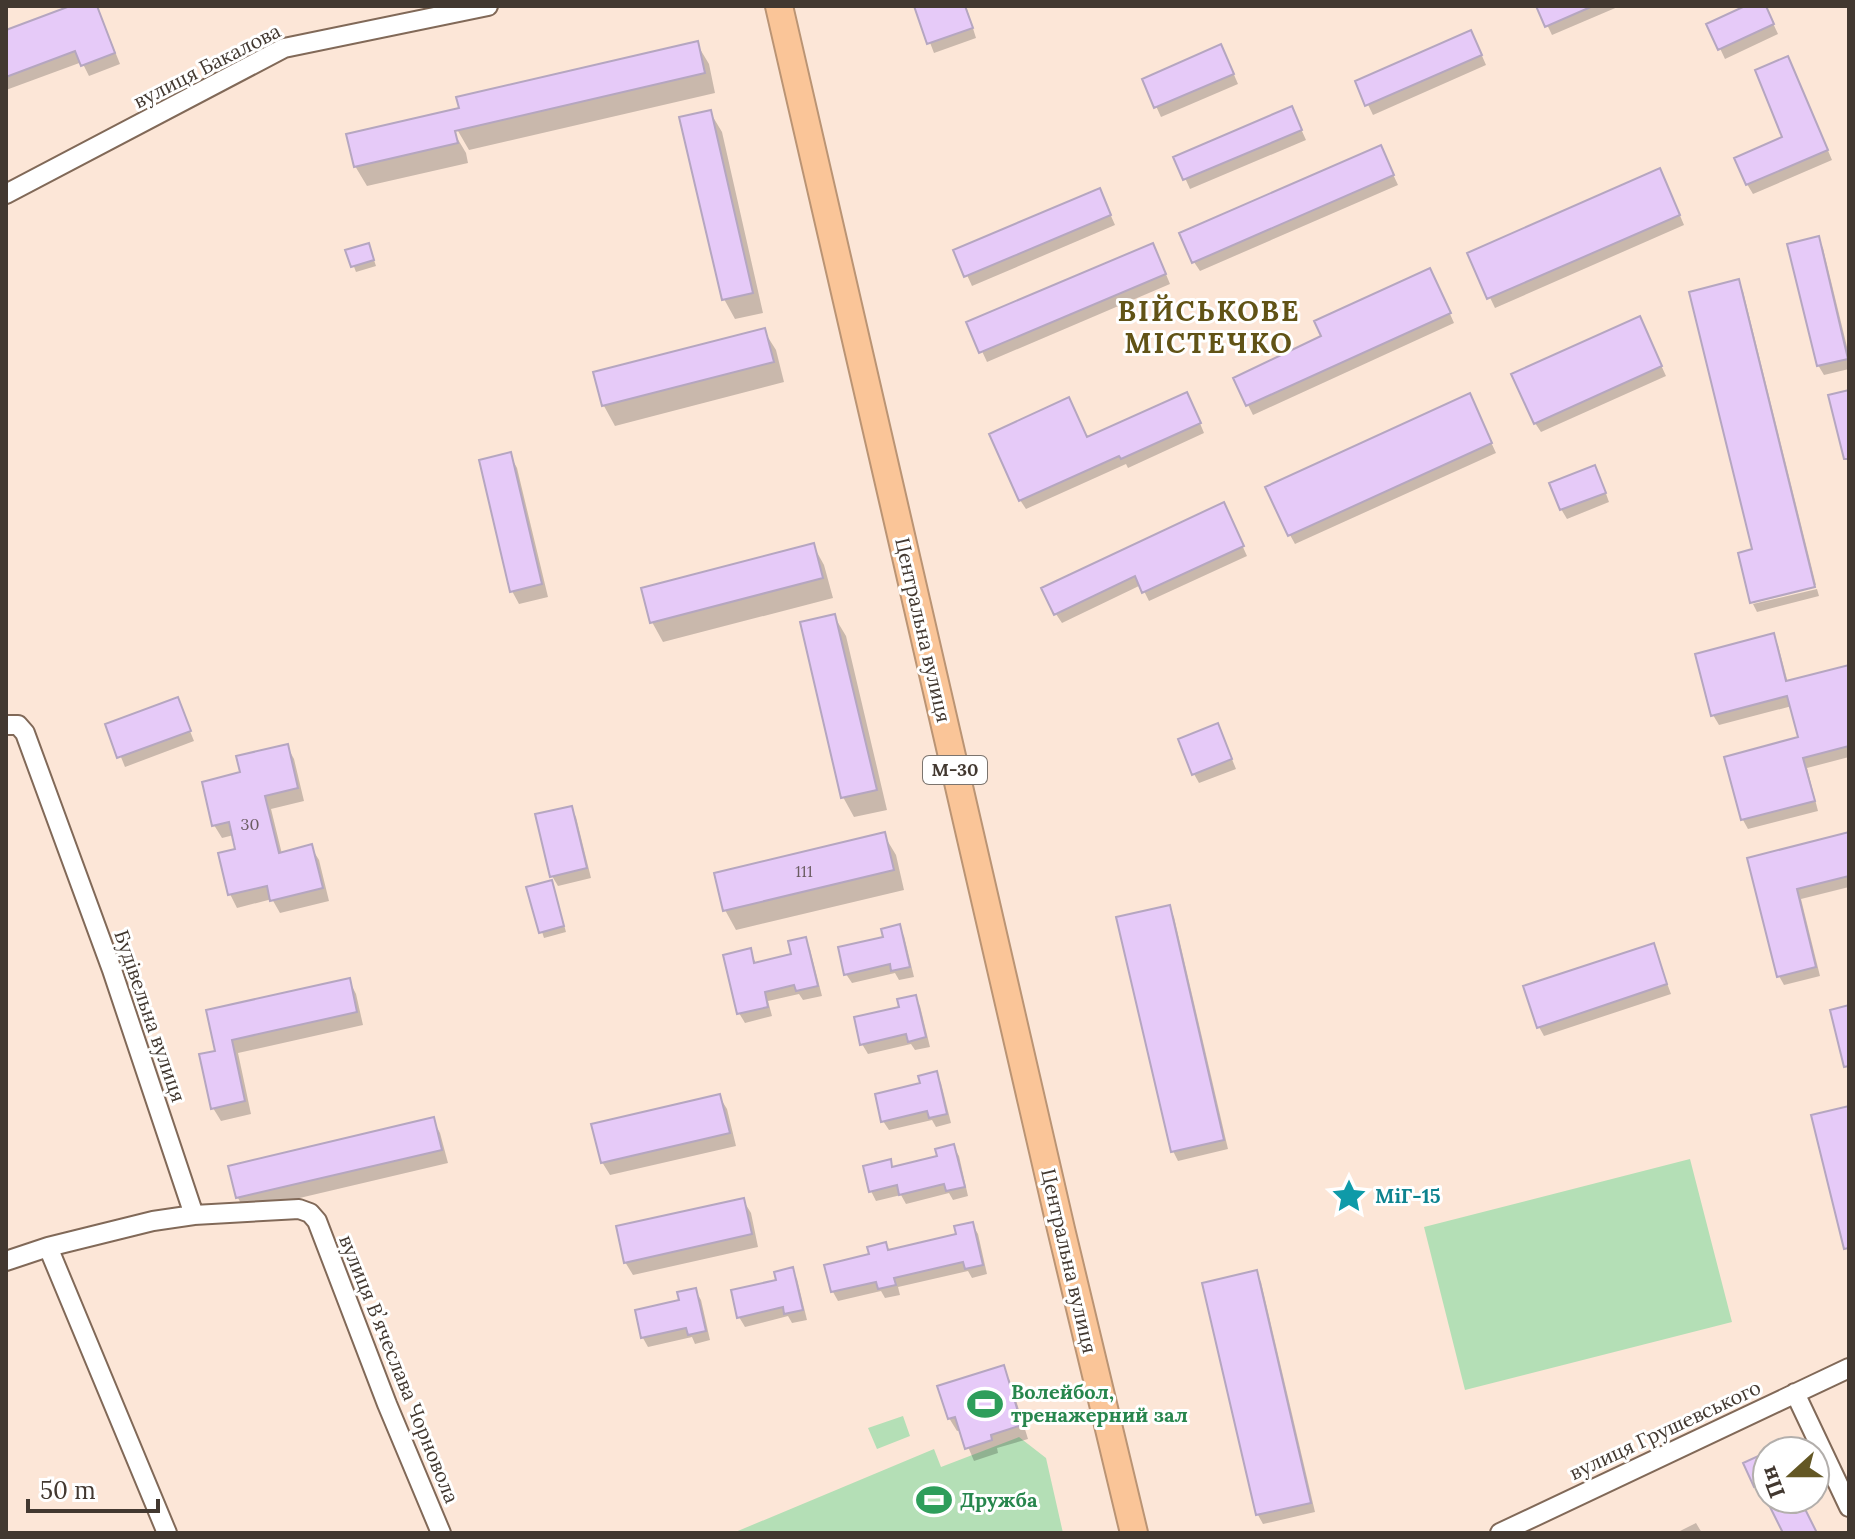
<svg xmlns="http://www.w3.org/2000/svg" width="1855" height="1539" viewBox="0 0 1855 1539" font-family="Lora,serif">
<style>
.green{fill:#b4dfb6}
.shadow{fill:#0003}
.building{fill:#e6caf8;stroke:#b5a6c0;stroke-width:2}
.lines{fill:none;stroke-linecap:round;stroke-linejoin:round}
.minor-casing{stroke:#816958;stroke-width:22}
.highway-casing{stroke:#ba9474;stroke-width:30}
.minor{stroke:#fff;stroke-width:18}
.highway{stroke:#fac598;stroke-width:26}
.labels{text-anchor:middle;stroke-width:6;stroke-linejoin:round;paint-order:stroke}
.number-label{font-size:16px;fill:#6b5c62}
.shield{fill:#fff;stroke:#7b746e;stroke-width:2}
.shield-label{font-size:18px;font-weight:bold;fill:#423830}
.street-label{font-size:20px;fill:#423830;stroke:#fff}
.culture-label{font-size:20px;font-weight:bold;fill:#0d838f;stroke:#fff;text-anchor:start}
.leisure-label{font-size:20px;font-weight:bold;fill:#27864d;stroke:#fff;text-anchor:start}
.district-label{font-size:28px;font-weight:bold;letter-spacing:2px;fill:#615316;stroke:#fff}
</style>
<rect width="100%" height="100%" fill="#fce6d7"/>
<!-- green -->
<path class="green" d="M1690,1159l42,163 -267,68 -41,-163z
M903,1416l7,20 -33,13 -9,-21z
M1019,1437l27,21 17,75h-330l201,-84 7,18z"/>
<!-- shadow -->
<path class="shadow" d="M76,6h21l23,58 -31,12 -7,-14 -76,28v-58z
M916,6h50l10,32 -42,15z
M1538,6h82l-68,29z
M1750,6h15l13,28 -53,25 -16,-34z
M1476,42l10,23 -113,50 -16,-33z
M697,44l12,20 6,29 -246,57 -11,-19h-5l13,22 2,10 -101,23 -12,-20 107,-56z
M1226,56l12,28 -77,33 -17,-37z
M1793,68l39,92 -79,34 -6,-10 38,-46z
M710,112l12,20 41,181 -28,6 -11,-20z
M1296,118l10,22 -116,49 -14,-31z
M1385,157l13,28 -198,86 -6,-9z
M1665,180l19,45 -189,83 -26,-54z
M1104,200l11,25 -143,61 -16,-35z
M1818,238l5,10 26,107v14l-25,6 -6,-10z
M348,251h23l5,15 -20,6z
M1158,255l12,29 -183,78 -18,-39z
M1435,280l19,43 -201,92 -18,-36 88,-42z
M1738,282l5,9 73,294 -65,16 4,-50z
M1644,328l22,48 -125,56 -6,-9z
M764,331l12,19 8,32 -169,44 -11,-20 -8,-32z
M1192,404l12,29 -76,35 -2,-4 -100,45 -6,-9 67,-61z
M1474,405l22,48 -201,91 -5,-9z
M510,455l7,13 31,129 -29,7 -7,-13z
M1600,477l9,25 -42,17 -6,-10z
M1228,514l19,42 -98,45 -8,-16 -79,38 -6,-9z
M813,545l11,20 9,33 -170,44 -11,-20z
M1817,589l2,7 -62,16 -4,-8z
M834,616l12,20 41,174 -33,7 -11,-20z
M1773,635l5,10 10,38 61,-16v90l-42,11 11,43 -70,18 -5,-9 -17,-62 75,-19 -9,-33 -73,19 -6,-10z
M177,699l17,42 -69,26 -17,-42z
M1222,735l14,34 -37,14 -5,-9z
M287,746l7,13 10,42 -33,8 11,45 29,-7 8,13 10,41 -49,12 -8,-14 -35,9 -7,-14 7,-44 -3,-15 -12,3 -8,-13 29,-51z
M571,808l5,9 15,61 -33,8 -6,-10z
M1849,834v53l-48,12 19,77 -36,9 -5,-9 -30,-117z
M884,835l12,20 8,35 -168,40 -11,-20z
M554,888l12,44 -22,6 -16,-49z
M1169,907l5,10 54,232 -50,12 -5,-10z
M899,927l5,9 10,41 -15,3 -4,-7 -43,10 -6,-9z
M805,939l5,10 12,47 -19,4 -4,-6 -31,7 4,15 -27,7 -6,-10 11,-63 6,14 37,-9z
M1653,945l18,49 -127,42 -5,-9z
M349,980l7,14 7,31 -125,28 13,61 -30,7 -8,-13 5,-56 -9,-40z
M915,997l5,9 10,41 -15,3 -4,-6 -43,10 -6,-10z
M936,1073l5,10 10,40 -15,4 -4,-7 -43,10 -6,-9z
M719,1096l8,13 9,37 -126,29 -8,-13z
M433,1120l7,13 8,30 -203,48 -7,-13 -8,-31z
M953,1146l6,10 9,40 -15,4 -4,-7 -43,11 -5,-9 -25,6 -5,-10 19,-29 4,7 46,-11z
M743,1200l8,13 7,34 -125,28 -8,-13z
M972,1224l6,10 9,40 -15,4 -4,-7 -70,16 2,8 -15,3 -4,-7 -43,10 -5,-9 -6,-26 44,-10 14,-11 4,7 69,-16z
M792,1270l5,9 10,41 -15,3 -4,-7 -43,11 -6,-10z
M1256,1273l5,9 54,230 -52,12 -5,-9 -54,-230z
M695,1290l6,10 9,40 -15,4 -3,-7 -44,10 -5,-9z
M1003,1368l7,13 18,58 -31,9 1,5 -24,8 -13,-31 -4,1 -8,-13z
M1767,1454v42l-2,-5 -4,3 -15,-30z
M1696,1523l6,10h-26z"/>
<!-- building -->
<path class="building" d="M70,6h27l18,47 -34,13 -6,-15 -69,26v-47z
M914,6h51l8,22 -46,16z
M1536,6h57l-48,21z
M1745,6h21l8,18 -56,26 -12,-26z
M1471,30l11,25 -117,51 -10,-25z
M698,41l7,32 -250,58 3,12 -104,24 -8,-33 113,-26 -3,-11z
M1221,44l13,30 -80,34 -12,-29z
M1788,56l40,94 -82,35 -12,-27 48,-21 -27,-67z
M1292,106l10,24 -119,50 -10,-23z
M711,110l42,183 -31,7 -43,-183z
M1381,145l13,30 -202,88 -13,-30z
M1660,168l20,47 -193,84 -20,-46z
M1100,188l11,27 -147,62 -11,-27z
M1819,236l29,123 -31,7 -30,-122z
M369,243l5,17 -23,7 -6,-17z
M1153,243l13,31 -187,79 -13,-31z
M1430,268l21,45 -205,93 -13,-28 88,-42 -7,-15z
M1739,279l76,308 -65,16 -12,-50 14,-4 -63,-257z
M1640,316l22,50 -128,58 -23,-50z
M765,328l9,34 -172,44 -9,-34z
M1849,390v69h-5l-16,-64z
M1187,392l14,31 -80,36 -2,-3 -100,45 -30,-67 80,-37 18,40z
M1470,393l22,50 -204,93 -23,-49z
M511,452l31,132 -32,8 -31,-132z
M1595,465l11,28 -46,17 -11,-27z
M1224,502l20,44 -102,47 -7,-17 -81,39 -13,-27z
M814,543l9,35 -173,45 -9,-35z
M835,614l42,176 -36,8 -41,-176z
M1774,633l12,48 63,-16v81l-46,12 12,43 -74,19 -17,-63 74,-20 -11,-41 -76,20 -16,-62z
M178,697l13,34 -74,27 -12,-34z
M1218,723l14,36 -40,16 -14,-36z
M288,744l10,44 -33,8 14,57 33,-9 11,44 -53,13 -3,-15 -39,9 -10,-42 17,-4 -6,-27 -17,4 -10,-44 38,-10 -4,-16z
M572,806l15,62 -37,9 -15,-63z
M885,832l9,38 -171,41 -9,-38z
M1849,832v44l-52,13 19,78 -39,10 -30,-119z
M552,880l12,46 -25,7 -13,-46z
M1170,905l54,235 -53,12 -55,-235z
M900,924l10,43 -19,4 -1,-7 -46,11 -6,-28 45,-10 -2,-8z
M806,937l12,49 -22,5 -2,-6 -29,7 3,15 -31,7 -14,-59 28,-7 3,15 37,-9 -3,-13z
M1654,943l13,41 -130,44 -14,-42z
M350,978l7,34 -125,28 13,61 -34,8 -12,-55 16,-3 -9,-41z
M916,995l10,42 -18,5 -2,-8 -46,11 -6,-28 45,-10 -2,-8z
M1849,1005v61l-5,1 -14,-57z
M937,1071l10,43 -18,4 -2,-7 -46,11 -6,-28 45,-11 -2,-7z
M720,1094l10,39 -129,30 -10,-39z
M1849,1106v142l-5,1 -33,-134z
M434,1117l8,33 -206,48 -8,-32z
M954,1144l11,43 -19,4 -2,-7 -45,11 -2,-10 -28,7 -6,-26 28,-7 1,8 45,-11 -2,-7z
M744,1198l8,36 -128,29 -8,-37z
M973,1222l10,43 -18,4 -2,-7 -69,16 2,7 -18,4 -2,-7 -45,10 -7,-27 45,-11 -2,-7 19,-5 2,8 68,-16 -2,-8z
M793,1267l10,43 -19,4 -1,-7 -46,11 -6,-28 45,-10 -2,-8z
M1257,1270l54,233 -55,12 -54,-232z
M696,1288l10,43 -18,4 -2,-7 -45,10 -6,-28 44,-10 -2,-8z
M1004,1365l18,60 -31,10 1,5 -27,9 -10,-32 -7,2 -11,-33z
M1767,1452v29l-13,6 -11,-24z
M1766,1499h34l17,34h-34z"/>
<g class="lines">
<!-- minor casing -->
<g class="minor-casing">
<path id="minor" d="M6,194l278,-146 204,-42
M6,725h12l7,8 87,237 82,245 105,-6 11,4 7,8 70,183 54,129
M48,1247l105,-26 41,-6
M6,1261l42,-14 119,286
M1795,1393l54,114
M1500,1533l349,-165"/>
</g>
<!-- highway casing -->
<g class="highway-casing">
<path id="highway" d="M779,6l282,1223 73,304"/>
</g>
<!-- minor -->
<use href="#minor" class="minor"/>
<!-- highway -->
<use href="#highway" class="highway"/>
</g>
<!-- icons -->
<defs>
<g id="sight-bare" transform="scale(2.76)"><path d="M0-6L1.8-2.2L6-1.7L2.9 1.2L3.7 5.4L0 3.3L-3.7 5.4L-2.9 1.2L-6-1.7L-1.8-2.2Z" fill="#0f9aa8" stroke="#fff" stroke-width="2.5" paint-order="stroke"/></g>
<g id="stadium-bare" transform="scale(2.76)"><path d="M0-5a6.5 5 0 1 0 0 10a6.5 5 0 1 0 0-10ZM-3.5-1.8h7v3.6h-7Z" fill="#2e9e5b" stroke="#fff" stroke-width="2.5" paint-order="stroke"/></g>
</defs>
<g fill-rule="evenodd">
<use href="#sight-bare" x="1349" y="1196"/>
<use href="#stadium-bare" x="985" y="1404"/>
<use href="#stadium-bare" x="934" y="1500"/>
</g>
<g class="labels">
<!-- number labels -->
<g class="number-label">
<text x="250" y="830">30</text>
<text x="804" y="877">111</text>
</g>
<!-- shield labels -->
<rect class="shield" x="923" y="756" width="64" height="28" rx="6"/>
<g class="shield-label">
<text x="955" y="776">М-30</text>
</g>
<!-- street labels -->
<g class="street-label">
<text transform="translate(207 66) rotate(-27)" y="7">вулиця Бакалова</text>
<text transform="translate(923 630) rotate(77)" y="7">Центральна вулиця</text>
<text transform="translate(150 1016) rotate(71)" y="7">Будівельна вулиця</text>
<text transform="translate(1069 1261) rotate(77)" y="7">Центральна вулиця</text>
<text transform="translate(399 1369) rotate(68)" y="7">вулиця Вʼячеслава Чорновола</text>
<text transform="translate(1665 1430) rotate(-25)" y="7">вулиця Грушевського</text>
</g>
<!-- culture labels -->
<g class="culture-label">
<text x="1375" y="1203">МіГ-15</text>
</g>
<!-- leisure labels -->
<g class="leisure-label">
<text x="1011" y="1399">Волейбол,<tspan x="1011" dy="23">тренажерний зал</tspan></text>
<text x="960" y="1507">Дружба</text>
</g>
<!-- district labels -->
<g class="district-label">
<text x="1209" y="321">ВІЙСЬКОВЕ<tspan x="1209" dy="32">МІСТЕЧКО</tspan></text>
</g>
</g>
<!-- border -->
<rect width="1855" height="1539" fill="none" stroke="#423830" stroke-width="16"/>
<!-- north arrow -->
<g transform="translate(1791 1475) rotate(249)"><circle r="38" fill="#ffffff" stroke="#b3afac" stroke-width="2"/>
<path d="M0-6L14 30L0 20L-14 30Z" fill="#635724"/>
<text y="-12" font-size="22" font-weight="bold" text-anchor="middle" fill="#423830">Пн</text>
</g>
<!-- scale -->
<path d="M28 1499v12h130v-12" fill="none" stroke="#423830" stroke-width="4"/>
<text x="40" y="1499" font-size="24" fill="#423830" stroke="#ffffff" stroke-width="6" paint-order="stroke">50 m</text>
</svg>
